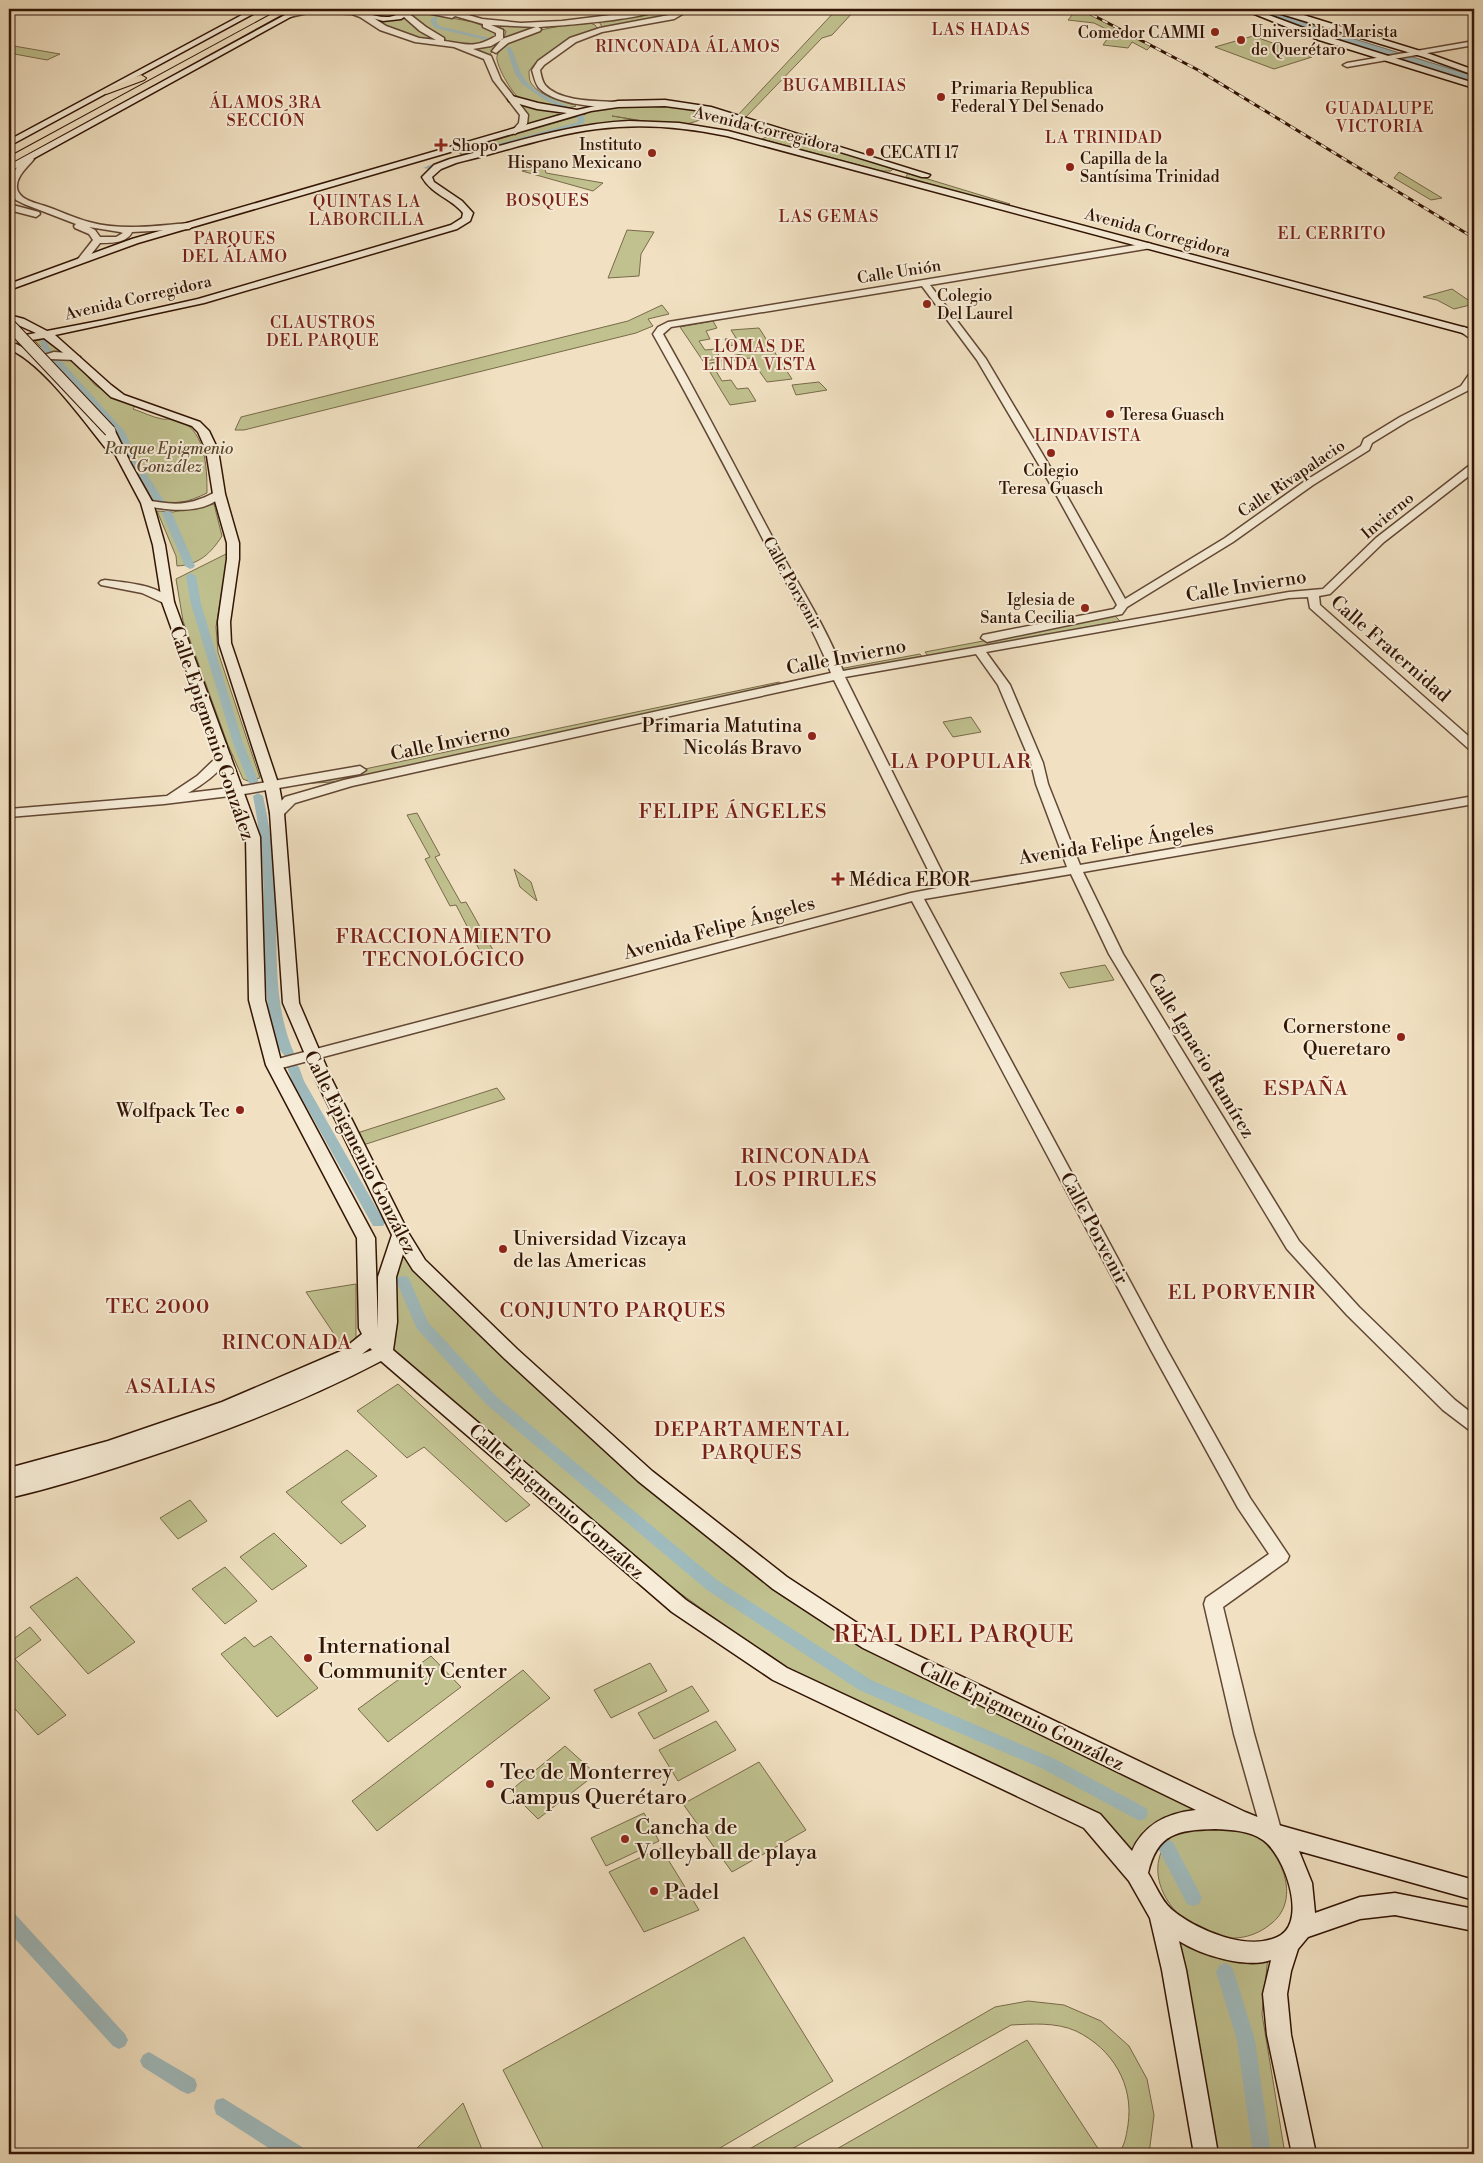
<svg xmlns="http://www.w3.org/2000/svg" width="1483" height="2163" viewBox="0 0 1483 2163" font-family="'Libre Bodoni',serif">
<style>
.green{fill:#c0c18f;stroke:#796a4a}
.water{fill:#9fbbbe;stroke:#737874}
.lines{fill:none;stroke-linecap:round;stroke-linejoin:round}
.canal{fill:#9fbbbe;fill-rule:evenodd}
.tertiary-casing{stroke:#624734;stroke-width:3}
.secondary-casing{stroke:#321404;stroke-width:3}
.primary-casing{stroke:#321404;stroke-width:2}
.tertiary{fill:#f6ecd7;fill-rule:evenodd}
.secondary{fill:#f6ecd7;fill-rule:evenodd}
.primary{fill:#f1e1c2;fill-rule:evenodd}
.rail-casing{stroke:#321404;stroke-width:3}
.rail{stroke:#f6ecd7;stroke-width:2;stroke-dasharray:6;stroke-linecap:butt}
.secondary-bridge-casing{stroke:#321404;stroke-width:13;stroke-linecap:butt}
.secondary-bridge{stroke:#f6ecd7;stroke-width:11}
.poi-dot{fill:#8f2418;stroke:#f6ecd7;stroke-width:2}
.labels{text-anchor:middle;stroke-width:4;stroke-linejoin:round;paint-order:stroke}
.far-neighbourhood-label{font-size:16px;letter-spacing:1px;fill:#7a1f14;stroke:#f6ecd7}
.far-poi-label{font-size:16px;fill:#321404;stroke:#f6ecd7;text-anchor:start}
.far-street-label{font-size:16px;fill:#321404;stroke:#f6ecd7}
.far-park-label{font-size:16px;font-style:italic;fill:#5d482e;stroke:#f6ecd7}
.street-label{font-size:19px;fill:#321404;stroke:#f6ecd7}
.poi-label{font-size:19px;fill:#321404;stroke:#f6ecd7;text-anchor:end}
.neighbourhood-label{font-size:20px;letter-spacing:1px;fill:#7a1f14;stroke:#f6ecd7}
.near-poi-label{font-size:22px;fill:#321404;stroke:#f6ecd7;text-anchor:start}
.near-neighbourhood-label{font-size:24px;letter-spacing:1px;fill:#7a1f14;stroke:#f6ecd7}
</style>
<rect width="100%" height="100%" fill="#f1e1c2"/>
<filter id="stains"><feTurbulence type="fractalNoise" baseFrequency=".004" numOctaves="4"/><feColorMatrix values="0 0 0 0 .2 0 0 0 0 .09 0 0 0 0 .02 0 0 0 .5 -.17"/></filter>
<radialGradient id="worn" r=".72"><stop offset=".6" stop-color="#630" stop-opacity="0"/><stop offset="1" stop-color="#630" stop-opacity=".3"/></radialGradient>
<!-- green -->
<path class="green" d="M301,9h98l35,29 22,7 -38,-5 -66,-28 -40,-2 -22,5z
M403,9l70,13 23,9 1,6c-9,4 -17,9 -26,9 -26,1 -50,-22 -68,-37z
M659,9h24l-15,8 -65,12 -3,-6 -9,-2z
M837,9h19l-24,26 -10,3 -77,80 -8,-2z
M1063,9h18l71,36 -5,5 -15,-8 -4,6 -25,-3 9,-13 -18,-9 -26,-3 5,-6z
M590,23l5,2 2,3 -27,11 -34,23 -7,9c0,3 0,9 2,12 8,13 31,19 44,22l1,1c-11,5 -49,-3 -59,-10 -6,-5 -22,-32 -20,-40 5,-23 73,-33 93,-33z
M490,25l50,2 -37,14 -14,14 -16,-7 17,-2 14,-8 2,-7z
M1253,36l59,21 -38,12 -59,-22z
M14,46l46,8 -13,6 -38,-7v-5z
M518,102l54,11 -51,16 6,-16z
M665,103l36,8 3,6c-20,16 -68,2 -92,-1l37,6 -60,3 -117,30 -12,-1 1,-4 125,-36 -6,-2 20,-5z
M777,132l115,35 1,2 -2,2h-9l-120,-32z
M544,166l2,7 57,10 -10,8 -71,-20z
M1399,172l43,26 -11,2 -37,-22z
M908,173l102,31 -5,1 -99,-28z
M627,230l27,2 -13,22 -2,22 -31,2z
M1452,289l22,15 -20,5 -17,-9 -14,-3z
M662,305l7,9 -21,5 5,7 -17,7 -392,97h-9l6,-13 387,-96z
M713,321l4,7 -11,3 4,8 -11,2 6,9 11,-1 4,9 27,-5 -6,-9 -13,2 -3,-7 11,-1 -5,-8 28,-2 33,51 -25,3 -17,-24 -27,4 3,6 -10,3 6,10 9,-1 6,9 11,-1 8,13 -26,4 -25,-41 16,-3v-2l-18,2 -23,-34z
M49,338l26,24 20,23 19,12 21,9 -2,3c9,3 19,8 29,10 4,1 7,-1 11,0 33,6 34,48 34,74 -18,9 -34,13 -54,8l-31,-58 1,-8 -42,-48 -46,-46z
M819,382l8,8 -31,5 -4,-10z
M214,504l8,32c-11,17 -23,29 -45,30l-1,-10 -19,-45 16,1z
M228,553l-12,74 2,25 42,126 -12,3 -5,-2 -15,-34 -45,-124 -7,-42z
M1115,616l5,5 -191,36 -4,-5z
M920,654l3,4 -83,15 -1,-4z
M779,682l4,3 -435,96 -49,3 4,-2z
M971,717l10,15 -28,5 -10,-15z
M417,813l23,42 -5,2 26,46 5,-1 27,48 -12,3 -25,-48 -6,1 -25,-47 5,-2 -23,-42z
M514,869l17,13 6,19 -17,-14z
M1105,965l9,15 -45,8 -9,-15z
M497,1088l8,11 -148,48 -6,-12z
M402,1252l254,243 167,127 147,77 241,114 -41,5 -37,42 -36,-42 -311,-148 -142,-103 -253,-219 4,-67z
M356,1284v56l-12,9 -38,-57z
M398,1384l132,121 -24,17 -82,-75 -17,11 -50,-47z
M347,1450l30,26 -36,26 25,24 -25,18 -55,-52z
M190,1500l17,21 -29,18 -18,-21z
M274,1533l33,33 -35,24 -32,-33z
M225,1567l32,34 -32,23 -33,-35z
M77,1577l58,65 -47,32 -58,-67z
M30,1627l11,13 -26,19 51,56 -28,20 -29,-33v-60z
M271,1636l47,52 -41,29 -56,-63 24,-17 9,10z
M431,1656l30,31 -73,55 -30,-33z
M650,1663l17,28 -56,27 -17,-28z
M523,1670l27,28 -173,133 -25,-30z
M692,1686l17,25 -55,28 -16,-26z
M716,1721l20,29 -58,31 -19,-31z
M565,1746l31,28 -58,45 -28,-28z
M759,1762l47,68 -74,42 -49,-68z
M644,1813l15,28 -53,25 -15,-28z
M1186,1826c14,1 46,-2 57,2 3,0 7,4 10,5 28,18 49,65 19,90 -59,50 -148,-36 -101,-86 4,-4 11,-7 15,-11z
M661,1848l38,62 -55,22 -35,-60z
M1172,1928l96,28 -6,58 23,140h-71l-18,-128z
M744,1937l89,144 -123,73h-164l-43,-84z
M1028,2001l36,4 37,16 28,25 18,33 7,36 -5,39h-31c7,-9 8,-17 10,-29 6,-40 -15,-76 -52,-94 -20,-9 -44,-7 -65,-6l-228,129h-39l2,-3 249,-144z
M1027,2040l74,113 -273,1z
M463,2103l21,51h-73z"/>
<!-- water -->
<path class="water" d="M1254,9h14l51,19 155,48v8l-91,-27z"/>
<g class="lines">
<!-- canal -->
<path class="canal" d="M435,16l3,2 -2,3 3,5 54,13 -3,2 -55,-13 -5,-7z
M506,47h4c6,9 7,19 13,29 8,15 29,23 45,30v2h-4l-19,-8 -23,-16 -7,-10z
M577,113l5,1 3,6 -2,4 -116,31 -3,-2 114,-31z
M447,158l5,1 -23,10 -6,-1z
M41,338h6l1,8 77,86 12,27 28,43 -2,2 -3,1 -5,-3 -26,-43 -11,-24 -77,-87z
M167,510l5,3 23,53 -2,2 -3,1 -5,-3 -23,-53z
M191,573l5,3 5,28 42,139 16,40 -1,2 -4,1 -5,-3 -16,-40 -42,-139 -5,-28z
M258,793l5,3c9,40 13,81 13,122 1,47 -1,91 18,135l-6,4c-29,-8 -23,-153 -25,-181 -1,-27 -5,-54 -10,-80z
M293,1063l6,4 5,14 81,142 -2,3h-10l-81,-145 -5,-14z
M403,1276l5,1 2,4 18,41 69,75 220,183 154,100 182,78 93,50 2,5 -2,5 -6,3 -6,-3 -93,-50 -182,-78 -152,-100 -220,-185 -70,-76 -21,-48 2,-4z
M1167,1840l6,2 26,50 3,6 -3,6 -6,2 -6,-2 -26,-50 -3,-6 3,-6z
M9,1912l6,2 110,120 3,6 -3,6 -6,3 -6,-3 -104,-114z
M1225,1963l6,3 3,6 21,68 16,114h-18l-16,-114 -21,-68 3,-6z
M149,2052l46,27 2,6 -2,6 -7,3 -7,-3 -38,-24 -3,-6 3,-6z
M223,2098l79,49 2,7h-26l-62,-40 -2,-7 2,-7z"/>
<!-- tertiary casing -->
<g class="tertiary-casing">
<path id="tertiary" d="M308,9l44,1 14,3 20,13 33,12 17,2 -16,-9 -25,-22h8l23,18 18,11v3c23,3 30,8 52,-5v-3l-13,-6v-3l-28,-8 -3,2 -35,-7 -3,-2 30,3 -6,-3h10l34,10 39,4 41,-2 98,-12c-14,10 -101,17 -122,18l3,2 -1,2 -32,12 -12,10 -4,-2 10,-12 34,-12 -45,-2 12,5v9l-12,7 -18,3 18,7 10,24 27,35 -1,9 -12,10 -4,-2 8,-9 1,-8 -27,-35 -9,-21 -30,-12 -39,-5 -35,-12 -20,-13 -8,-3 -40,-2 -22,5 -4,-2z
M682,9h9l-17,10 -72,13 -26,10 -32,23 -4,5c1,5 2,11 5,15 14,17 53,16 73,17l4,2 -1,2c-21,3 -67,-2 -82,-18 -4,-5 -5,-12 -7,-18l6,-9 32,-23 30,-10 69,-13z
M1474,41v4l-127,22 -4,-2 4,-2z
M30,156l4,3c-7,9 -18,17 -17,29 2,12 19,15 28,18 15,5 29,12 44,16 32,9 67,4 100,1l4,3 -4,3 -57,3c-5,11 -20,11 -32,11l-14,18h-6l-2,-2 15,-19 -4,-6 -14,-6 -1,-2 2,-2 -52,-20 -8,-4 -6,-8c-3,-13 8,-30 20,-36zM89,227l31,5 3,1 -7,4h-16l-5,-7z
M9,204l30,8 1,2 -4,3 -27,-7z
M1148,243l3,1v4l-221,37 56,74 76,128 63,112 100,-61 80,-57 56,-35 3,-7 36,-22 61,-31 9,-13 4,-1v10l-5,8 -61,31 -36,22 -3,7 -56,35 -80,57 -106,65 -5,7 -135,28 -6,-4 2,-3 131,-26 3,-4 -65,-118 -75,-127 -55,-74 -251,41 -8,7c40,70 76,141 114,212 23,41 49,81 66,125l446,-79 34,-3 53,-51 94,-73 4,-1v8l-90,70 -54,52 -11,2 1,9 154,136v10l-4,-1 -160,-142 -2,-11 -19,1 -303,54 24,33 33,78 5,21 32,81 394,-69v8l-391,68 40,82 176,287 60,66 96,93 19,15v16l-6,-2 -25,-19 -96,-95 -60,-66 -178,-295 -38,-80 -147,25 242,449 84,150 39,58 -2,5 -64,46 31,127 28,99 -3,7 -7,2 -7,-2 -3,-7 -28,-99 -30,-130 2,-6 63,-44 -31,-46 -87,-158 -239,-449 -638,169 -5,-2 -2,-3 2,-3 5,-2 637,-167 26,-5 -103,-208 -482,106 -57,17 -13,13 -5,1 -7,-4 15,-16 59,-17 487,-107c-17,-45 -43,-86 -65,-128 -37,-71 -74,-142 -113,-211l5,-7 10,-5zM976,654l22,31 33,78 5,21 31,83 -118,19 -104,-209z
M1464,327l10,6v8l-13,-9 -2,-2z
M54,352l16,1 10,4 -5,3 -24,-1 -15,7 -5,-3 10,-7z
M219,491l5,3c-19,21 -56,17 -81,11l-1,-2 5,-3c18,4 36,6 53,-1 7,-2 12,-6 19,-8z
M105,580c22,3 53,4 69,22l-6,3 -26,-12 -41,-8 -2,-2 2,-2z
M225,752l6,4c-11,16 -27,28 -43,37l50,-6 122,-21 6,4 -6,4 -122,21 -74,9 -155,13v-8l158,-13 30,-20 24,-23z"/>
</g>
<!-- secondary casing -->
<g class="secondary-casing">
<path id="secondary" d="M253,9h9l-253,137v-6z
M296,9h9l-296,163v-7z
M340,9c17,-1 32,9 49,8 6,-1 11,-4 16,-5l4,2 -8,5 -18,2z
M1242,9h11l72,27 149,47v5l-155,-48z
M1278,9h6l146,45 44,16v5l-50,-18 -146,-44z
M512,96l26,7 39,7 41,-9 47,-1 46,7 219,68 -2,2h-6l-212,-65 -45,-6 -47,1 -27,4 -453,132 -129,47v-6l123,-45 435,-126 -30,-4 -28,-8 -1,-2z
M629,121l50,2 49,8 746,199v6l-747,-200c-43,-9 -86,-13 -130,-7 -48,6 -94,23 -141,34l-15,6 -9,8 2,5 28,19 11,12 -3,8 -13,8 -253,74 -149,32 56,50 13,10 76,27 9,9 9,19 7,44 14,49v16l-9,63 1,21 48,143 5,27 15,190 33,77 77,154 16,26 92,89 135,122 135,106 90,59 368,176 30,12 199,56v20l-175,-49 13,32 3,30 45,-16 35,-4 79,16v22l-79,-16 -35,4 -52,18 -10,12 -7,22 -4,23 4,41 25,119h-24l-25,-119 -4,-41 8,-34c-25,9 -70,-5 -92,-19l7,29 32,184h-24l-32,-184 -12,-52 -21,-37 -45,-53 -311,-148 -101,-68 -291,-251c-78,41 -162,73 -245,100 -42,14 -84,27 -127,37v-30l99,-27 114,-39 119,-51 21,-17 -3,-6 -2,-90 -91,-173 -17,-65 -3,-163 -84,-235 -9,-57 -12,-42 -27,-51 -6,-1c-24,-29 -65,-88 -99,-102v-11l27,-5 -27,-12v-6l15,4 23,12 57,-11 94,-21 253,-74 11,-7 1,-5c-12,-15 -31,-18 -41,-36l12,-12 16,-6c59,-15 118,-35 179,-38zM44,338l22,17 45,42 81,29 6,6 8,18 7,44 14,49v16l-9,63 1,21 46,143 5,27 13,190 33,77 76,155 -14,42v52l-3,-91 -93,-173 -17,-65 -5,-163 -86,-235 -9,-57 -12,-42 -22,-39 -17,-35h-8l-2,2 2,4c-24,-30 -57,-77 -92,-92zM403,1254l10,16 92,89 133,122 135,108 90,59 333,162c-29,3 -52,14 -64,41l-32,-37 -313,-146 -101,-68 -293,-250 4,-28 -1,-45zM370,1348l2,2 -10,4zM1215,1829c16,1 34,1 48,11 21,14 44,78 18,95 -31,19 -87,-6 -110,-26 -10,-9 -16,-25 -23,-36 9,-40 30,-43 67,-44z"/>
</g>
<!-- primary casing -->
<g class="primary-casing">
<path id="primary" d="M281,9h11l-283,155v-7z
M141,75l5,3 -2,2 -35,13 -3,1 -5,-3z"/>
</g>
<!-- tertiary -->
<use href="#tertiary" class="tertiary"/>
<!-- secondary -->
<use href="#secondary" class="secondary"/>
<!-- primary -->
<use href="#primary" class="primary"/>
<!-- rail casing -->
<g class="rail-casing">
<path id="rail" d="M1081,9l117,61 276,168"/>
</g>
<!-- rail -->
<use href="#rail" class="rail"/>
<!-- secondary-bridge casing -->
<g class="secondary-bridge-casing">
<path id="secondary-bridge" d="M9,324l101,107"/>
</g>
<!-- secondary-bridge -->
<use href="#secondary-bridge" class="secondary-bridge"/>
</g>
<!-- markers -->
<g class="poi-dot">
<circle cx="1215" cy="32" r="5"/>
<circle cx="1241" cy="40" r="5"/>
<circle cx="941" cy="97" r="5"/>
<path d="M438.5 137.5h5v5h5v5h-5v5h-5v-5h-5v-5h5z"/>
<circle cx="870" cy="152" r="5"/>
<circle cx="652" cy="153" r="5"/>
<circle cx="1070" cy="167" r="5"/>
<circle cx="927" cy="304" r="5"/>
<circle cx="1110" cy="414" r="5"/>
<circle cx="1051" cy="453" r="5"/>
<circle cx="1085" cy="608" r="5"/>
<circle cx="812" cy="736" r="5"/>
<path d="M835.5 871.5h5v5h5v5h-5v5h-5v-5h-5v-5h5z"/>
<circle cx="1401" cy="1037" r="5"/>
<circle cx="240" cy="1110" r="5"/>
<circle cx="503" cy="1249" r="5"/>
<circle cx="308" cy="1658" r="5"/>
<circle cx="490" cy="1784" r="5"/>
<circle cx="625" cy="1839" r="5"/>
<circle cx="654" cy="1891" r="5"/>
</g>
<g class="labels">
<!-- far-neighbourhood labels -->
<g class="far-neighbourhood-label">
<text x="981" y="35">LAS HADAS</text>
<text x="688" y="52">RINCONADA ÁLAMOS</text>
<text x="845" y="91">BUGAMBILIAS</text>
<text x="266" y="108">ÁLAMOS 3RA<tspan x="266" dy="18">SECCIÓN</tspan></text>
<text x="1380" y="114">GUADALUPE<tspan x="1380" dy="18">VICTORIA</tspan></text>
<text x="1104" y="143">LA TRINIDAD</text>
<text x="548" y="206">BOSQUES</text>
<text x="367" y="207">QUINTAS LA<tspan x="367" dy="18">LABORCILLA</tspan></text>
<text x="829" y="222">LAS GEMAS</text>
<text x="1332" y="239">EL CERRITO</text>
<text x="235" y="244">PARQUES<tspan x="235" dy="18">DEL ÁLAMO</tspan></text>
<text x="323" y="328">CLAUSTROS<tspan x="323" dy="18">DEL PARQUE</tspan></text>
<text x="760" y="352">LOMAS DE<tspan x="760" dy="18">LINDA VISTA</tspan></text>
<text x="1088" y="441">LINDAVISTA</text>
</g>
<!-- far-poi labels -->
<g class="far-poi-label">
<text x="1251" y="37">Universidad Marista<tspan x="1251" dy="18">de Querétaro</tspan></text>
<text x="1205" y="38" text-anchor="end">Comedor CAMMI</text>
<text x="951" y="94">Primaria Republica<tspan x="951" dy="18">Federal Y Del Senado</tspan></text>
<text x="642" y="150" text-anchor="end">Instituto<tspan x="642" dy="18">Hispano Mexicano</tspan></text>
<text x="452" y="151">Shopo</text>
<text x="880" y="158">CECATI 17</text>
<text x="1080" y="164">Capilla de la<tspan x="1080" dy="18">Santísima Trinidad</tspan></text>
<text x="937" y="301">Colegio<tspan x="937" dy="18">Del Laurel</tspan></text>
<text x="1120" y="420">Teresa Guasch</text>
<text x="1051" y="476" text-anchor="middle">Colegio<tspan x="1051" dy="18">Teresa Guasch</tspan></text>
<text x="1075" y="605" text-anchor="end">Iglesia de<tspan x="1075" dy="18">Santa Cecilia</tspan></text>
</g>
<!-- far-street labels -->
<g class="far-street-label">
<text transform="translate(767 129) rotate(14)" y="6">Avenida Corregidora</text>
<text transform="translate(1158 232) rotate(15)" y="6">Avenida Corregidora</text>
<text transform="translate(899 271) rotate(-9)" y="6">Calle Unión</text>
<text transform="translate(138 297) rotate(-13)" y="6">Avenida Corregidora</text>
<text transform="translate(1291 478) rotate(-34)" y="6">Calle Rivapalacio</text>
<text transform="translate(1387 515) rotate(-40)" y="6">Invierno</text>
<text transform="translate(793 583) rotate(61)" y="6">Calle Porvenir</text>
</g>
<!-- far-park labels -->
<g class="far-park-label">
<text x="169" y="454">Parque Epigmenio<tspan x="169" dy="18">González</tspan></text>
</g>
<!-- street labels -->
<g class="street-label">
<text transform="translate(1246 585) rotate(-9)" y="7">Calle Invierno</text>
<text transform="translate(1391 648) rotate(41)" y="7">Calle Fraternidad</text>
<text transform="translate(846 656) rotate(-11)" y="7">Calle Invierno</text>
<text transform="translate(213 733) rotate(71)" y="7">Calle Epigmenio González</text>
<text transform="translate(450 741) rotate(-12)" y="7">Calle Invierno</text>
<text transform="translate(1116 842) rotate(-9)" y="7">Avenida Felipe Ángeles</text>
<text transform="translate(719 927) rotate(-15)" y="7">Avenida Felipe Ángeles</text>
<text transform="translate(1202 1055) rotate(59)" y="7">Calle Ignacio Ramírez</text>
<text transform="translate(361 1152) rotate(63)" y="7">Calle Epigmenio González</text>
<text transform="translate(1095 1228) rotate(62)" y="7">Calle Porvenir</text>
<text transform="translate(557 1501) rotate(41)" y="7">Calle Epigmenio González</text>
<text transform="translate(1022 1715) rotate(26)" y="7">Calle Epigmenio González</text>
</g>
<!-- poi labels -->
<g class="poi-label">
<text x="802" y="732">Primaria Matutina<tspan x="802" dy="22">Nicolás Bravo</tspan></text>
<text x="849" y="886" text-anchor="start">Médica EBOR</text>
<text x="1391" y="1033">Cornerstone<tspan x="1391" dy="22">Queretaro</tspan></text>
<text x="230" y="1117">Wolfpack Tec</text>
<text x="513" y="1245" text-anchor="start">Universidad Vizcaya<tspan x="513" dy="22">de las Americas</tspan></text>
</g>
<!-- neighbourhood labels -->
<g class="neighbourhood-label">
<text x="961" y="768">LA POPULAR</text>
<text x="733" y="818">FELIPE ÁNGELES</text>
<text x="444" y="943">FRACCIONAMIENTO<tspan x="444" dy="23">TECNOLÓGICO</tspan></text>
<text x="1306" y="1095">ESPAÑA</text>
<text x="806" y="1163">RINCONADA<tspan x="806" dy="23">LOS PIRULES</tspan></text>
<text x="1242" y="1299">EL PORVENIR</text>
<text x="158" y="1313">TEC 2000</text>
<text x="613" y="1317">CONJUNTO PARQUES</text>
<text x="287" y="1349">RINCONADA</text>
<text x="171" y="1393">ASALIAS</text>
<text x="752" y="1436">DEPARTAMENTAL<tspan x="752" dy="23">PARQUES</tspan></text>
</g>
<!-- near-poi labels -->
<g class="near-poi-label">
<text x="318" y="1653">International<tspan x="318" dy="25">Community Center</tspan></text>
<text x="500" y="1779">Tec de Monterrey<tspan x="500" dy="25">Campus Querétaro</tspan></text>
<text x="635" y="1834">Cancha de<tspan x="635" dy="25">Volleyball de playa</tspan></text>
<text x="664" y="1899">Padel</text>
</g>
<!-- near-neighbourhood labels -->
<g class="near-neighbourhood-label">
<text x="954" y="1642">REAL DEL PARQUE</text>
</g>
</g>
<!-- margin -->
<rect width="1483" height="2163" fill="none" stroke="#f1e1c2" stroke-width="30"/>
<rect x="10" y="10" width="1463" height="2143" fill="none" stroke="#321404" stroke-width="2.5"/>
<rect x="15" y="15" width="1453" height="2133" fill="none" stroke="#321404"/>
<rect width="100%" height="100%" filter="url(#stains)"/>
<rect width="100%" height="100%" fill="url(#worn)"/>
</svg>
